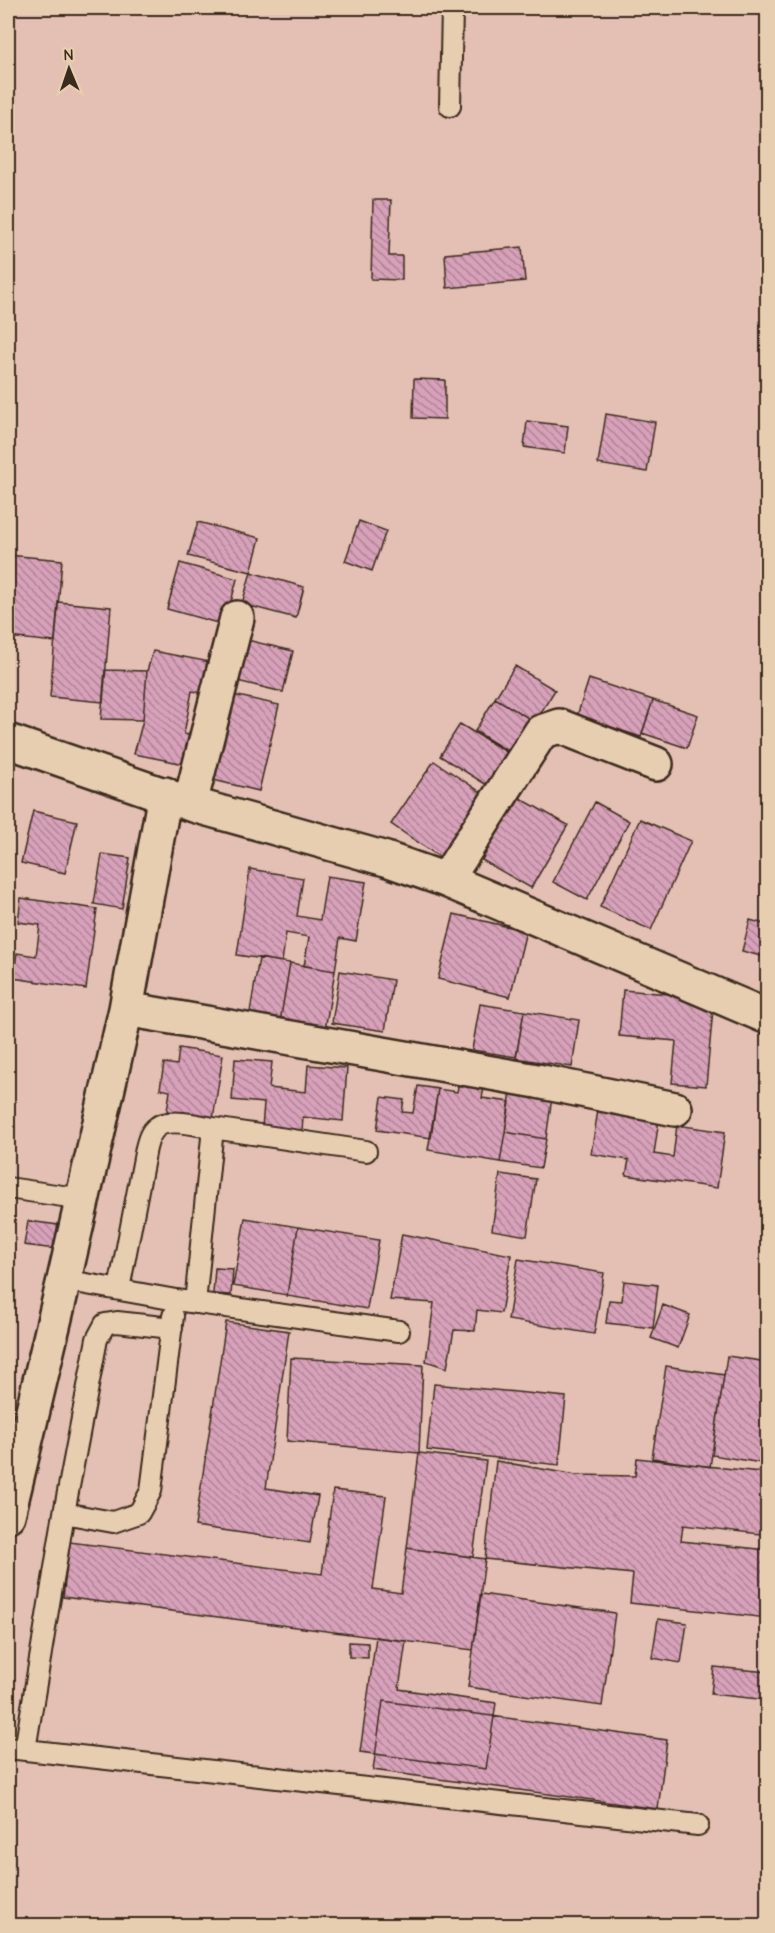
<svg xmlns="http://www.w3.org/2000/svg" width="775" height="1933" viewBox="0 0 775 1933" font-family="'Comic Neue',sans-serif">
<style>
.building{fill:url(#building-back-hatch);stroke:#3b2a1e;stroke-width:1.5}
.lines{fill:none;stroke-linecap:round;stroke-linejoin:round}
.lane-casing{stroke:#3b2a1e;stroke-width:24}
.street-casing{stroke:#3b2a1e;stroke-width:38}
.lane{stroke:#e8ceb0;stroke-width:20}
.street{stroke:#e8ceb0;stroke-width:33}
</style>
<defs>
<pattern id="building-back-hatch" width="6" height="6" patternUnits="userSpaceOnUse" patternTransform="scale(1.5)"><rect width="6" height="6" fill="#d7a1b9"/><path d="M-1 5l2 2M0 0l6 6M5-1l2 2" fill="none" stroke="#b08396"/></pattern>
</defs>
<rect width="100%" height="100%" fill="#e3c0b3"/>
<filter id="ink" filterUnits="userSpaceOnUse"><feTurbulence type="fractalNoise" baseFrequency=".0167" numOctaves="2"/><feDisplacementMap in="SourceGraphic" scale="12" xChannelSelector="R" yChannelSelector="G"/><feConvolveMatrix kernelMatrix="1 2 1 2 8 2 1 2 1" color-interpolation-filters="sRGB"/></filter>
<g filter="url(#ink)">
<!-- building -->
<path class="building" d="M373,200h18l-2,56h13v24l-31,-1z
M522,247l3,34 -78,7 -2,-34z
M414,379l31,1v39l-32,-1z
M606,414l49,8 -8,50 -49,-8z
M527,421l41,5 -3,27 -41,-6z
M359,521l27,10 -14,40 -27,-10z
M198,522l62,16 -9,34 -63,-16z
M8,555l54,5 -7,82 -47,-5z
M180,563l57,16 -12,46 -58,-16z
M251,572l53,15 -8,31 -54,-14z
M58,602l53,5 -8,95 -53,-5z
M243,639l50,12 -10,41 -50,-12z
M153,651l57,11 -6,31 -12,-2 -8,43 11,2 -5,29 -56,-11 9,-34 4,-49z
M515,666l40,24 -20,32 -40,-24z
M105,670l42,1 -4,49 -42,-1z
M589,679l64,21 -12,37 -64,-21z
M229,694l50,11 -20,86 -50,-12z
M495,698l40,24 -21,33 -39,-24z
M653,700l45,15 -11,33 -45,-15z
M460,724l50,30 -20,33 -50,-31z
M434,761l51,34 -44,63 -50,-34z
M518,797l50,28 -37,63 -49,-28z
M595,802l34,19 -42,79 -34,-18z
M33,811l44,10 -12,52 -44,-10z
M640,819l51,22 -40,89 -51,-23z
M102,854l28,4 -8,51 -28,-5z
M250,869l53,9 -6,38 23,4 7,-44 39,6 -10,59 -16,-3 -5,33 -31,-5 5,-29 -23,-4 -4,29 -45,-7z
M21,898l76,11 -11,80 -73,-11 4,-25 19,3 4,-31 -22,-3z
M454,914l72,17 -16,66 -72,-18z
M750,920l18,5v33l-26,-7z
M259,958l31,5 -11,65 -31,-4z
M290,963l45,8 -10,59 -45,-8z
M340,971l53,9 -8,51 -53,-8z
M623,990l91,8 -8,88 -34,-3 4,-42 -57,-5z
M480,1004l44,7 -8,46 -44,-7z
M524,1011l55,9 -7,47 -56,-9z
M179,1048l44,7 -10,64 -46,-8 3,-20 -10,-2 4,-26 13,2z
M235,1059l37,3 -3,26 37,4 2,-27 39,3 -4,53 -40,-4 -1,15 -40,-4 2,-25 -32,-3z
M459,1080l26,3 -3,15 28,4 -10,60 -72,-12 10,-61 19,3z
M418,1086l20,3 -7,49 -54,-8 5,-33 22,3 -2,12 11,1z
M511,1091l41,6 -6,42 -41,-7z
M598,1110l61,9 -5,35 19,3 4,-32 48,7 -8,56 -91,-13 3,-15 -38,-6z
M505,1132l41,7 -5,29 -41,-6z
M500,1174l36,5 -9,57 -35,-6z
M245,1218l53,9 -11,68 -54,-9z
M28,1221l38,5 -3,24 -39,-5z
M298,1227l81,13 -12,69 -80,-13z
M402,1234l109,21 -10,58 -24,-3 -2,21 -21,-1 -7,38 -21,-7 8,-58 -44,-3z
M518,1259l86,14 -10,61 -86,-14z
M215,1268l18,1 -2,26 -18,-1z
M624,1281l34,4 -5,43 -47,-5 3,-23 13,1z
M663,1305l27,10 -12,33 -27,-10z
M226,1322l63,9 -23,157 52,8 -8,47 -115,-17z
M727,1356l41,6v102l-56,-9z
M291,1358l132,7 -4,88 -132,-12z
M666,1366l58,9 -14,92 -58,-9z
M434,1384l132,13 -7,68 -132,-15z
M419,1453l67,8 -13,96 -66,-9z
M637,1458l131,15v62l-85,-10 -2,16 87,9v68l-138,-15 3,-29 -148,-15 11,-98 80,14 59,1z
M333,1490l53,6 -13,93 28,4 6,-45 78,11 -12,91 -410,-53 7,-55 252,32z
M481,1594l134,19 -13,93 -134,-19z
M658,1619l29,4 -6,40 -29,-5z
M376,1637l30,4 -7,48 97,14 -10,66 -126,-17z
M349,1642l19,1v15l-19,-1z
M714,1667l54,5v28l-57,-6z
M383,1701l284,39 -9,69 -285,-39z"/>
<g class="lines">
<!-- lane casing -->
<g class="lane-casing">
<path id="lane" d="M450,106l2,-98
M213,1128l153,23
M8,1188l75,11
M64,1280l112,20 223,31
M119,1289l27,-141c2,-8 4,-16 11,-21 11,-9 42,-2 56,1l-18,175
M64,1513l49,9 26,-9 12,-22 22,-175
M8,1748l690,77
M25,1750l39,-237 33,-174 8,-15 12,-2 55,6"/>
</g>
<!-- street casing -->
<g class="street-casing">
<path id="street" d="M8,741l182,63 196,55 60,21 322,137
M190,804l47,-186
M446,880l95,-148 18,-6 97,38
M126,1009l411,72 138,28
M8,1515l56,-235 62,-271 39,-215"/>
</g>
<!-- lane -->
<use href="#lane" class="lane"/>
<!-- street -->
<use href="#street" class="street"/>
</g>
</g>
<!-- margin -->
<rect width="775" height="1933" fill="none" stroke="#e8ceb0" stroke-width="30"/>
<rect x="15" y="15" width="745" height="1903" fill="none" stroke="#3b2a1e" stroke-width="2" filter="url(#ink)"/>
<!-- north arrow -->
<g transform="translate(69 69) rotate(358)" stroke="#e8ceb0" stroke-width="4.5" paint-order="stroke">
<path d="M0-4.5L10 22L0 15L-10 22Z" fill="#3b2a1e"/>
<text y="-9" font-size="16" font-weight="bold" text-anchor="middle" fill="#3b2a1e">N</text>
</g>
</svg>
